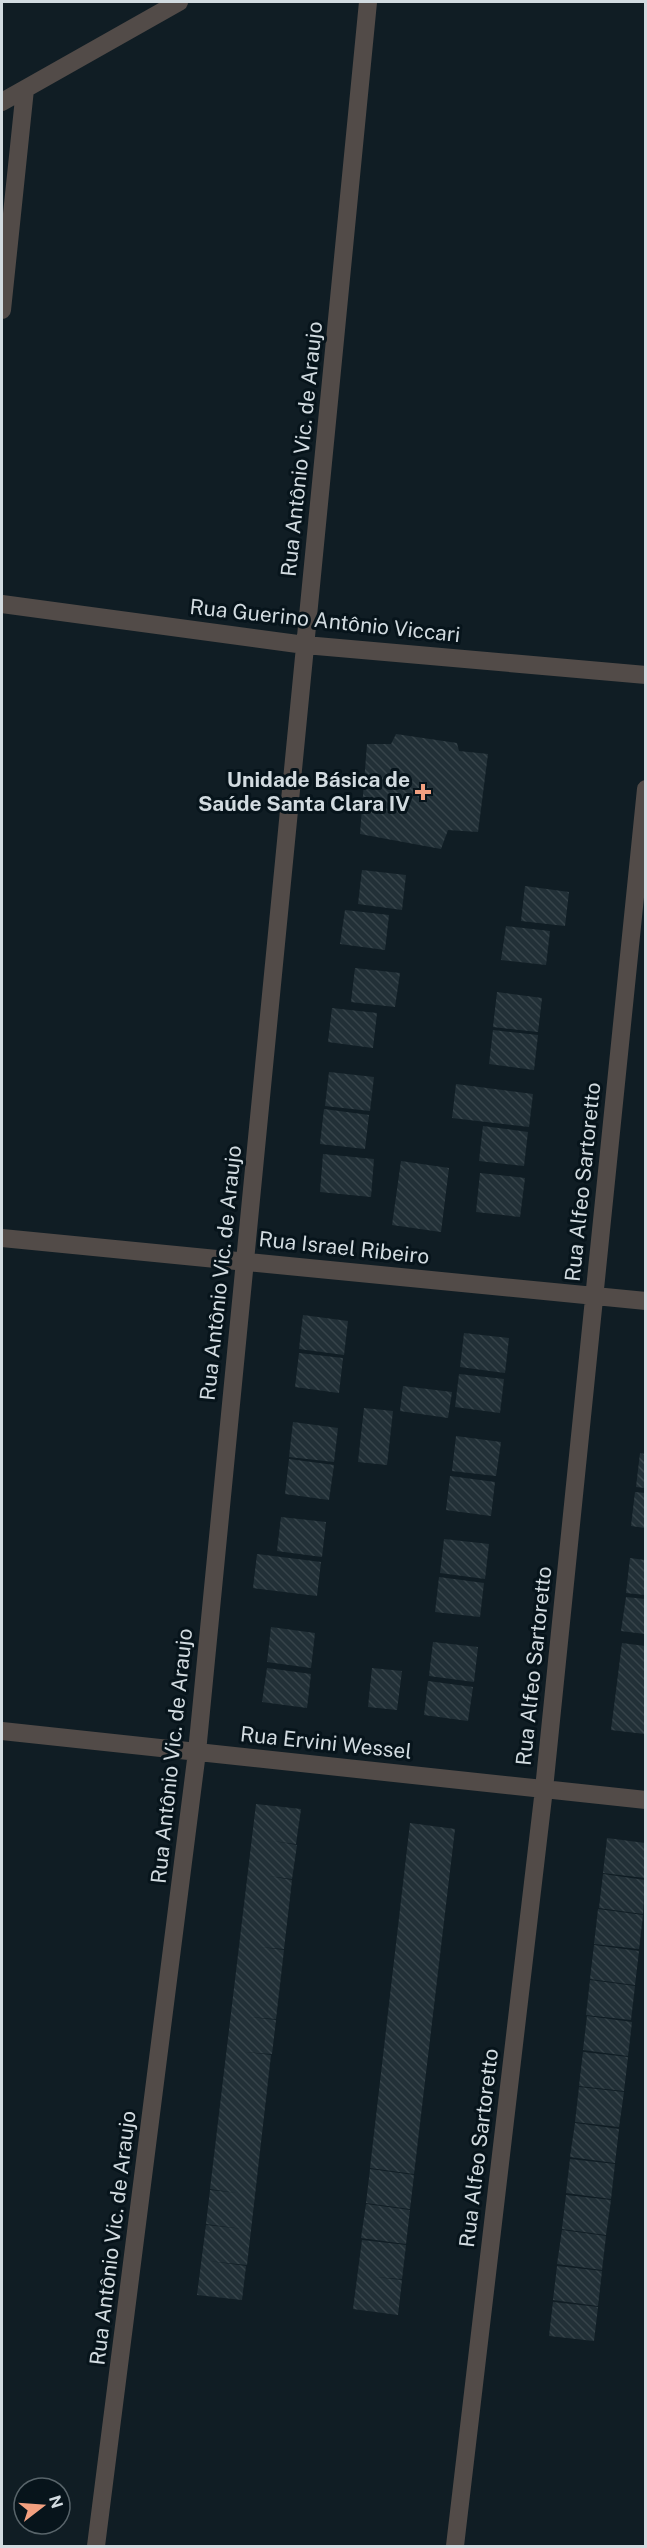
<svg xmlns="http://www.w3.org/2000/svg" width="647" height="2548" viewBox="0 0 647 2548" font-family="'Public Sans',sans-serif">
<style>
.building{fill:url(#building-back-hatch)}
.lines{fill:none;stroke-linecap:round;stroke-linejoin:round}
.minor{stroke:#524b48;stroke-width:18}
.poi-dot{fill:#f2a080;stroke:#07141b;stroke-width:2}
.labels{text-anchor:middle;stroke-width:6;stroke-linejoin:round;paint-order:stroke}
.street-label{font-size:21px;fill:#d2dbe0;stroke:#07141b}
.poi-label{font-size:21px;font-weight:bold;fill:#d2dbe0;stroke:#07141b;text-anchor:end}
</style>
<defs>
<pattern id="building-back-hatch" width="6" height="6" patternUnits="userSpaceOnUse" patternTransform="scale(1.5)"><rect width="6" height="6" fill="#223037"/><path d="M-1 5l2 2M0 0l6 6M5-1l2 2" fill="none" stroke="#37444a"/></pattern>
</defs>
<rect width="100%" height="100%" fill="#101d24"/>
<!-- building -->
<path class="building" d="M396,734l61,9 2,8 29,3 -10,78 -30,-2 -7,19 -81,-15 7,-90h24z
M362,870l44,5 -4,35 -44,-6z
M525,886l44,6 -4,34 -44,-5z
M345,910l44,5 -4,35 -45,-6z
M506,926l44,5 -4,34 -45,-5z
M355,968l45,5 -5,34 -44,-5z
M497,992l45,6 -4,34 -45,-5z
M332,1008l45,5 -4,35 -45,-6z
M493,1030l45,5 -4,35 -45,-6z
M329,1072l45,5 -4,34 -45,-5z
M456,1084l77,10 -4,33 -77,-9z
M324,1109l45,6 -4,34 -45,-5z
M483,1126l45,6 -4,34 -45,-5z
M323,1154l51,5 -3,38 -51,-5z
M401,1161l48,7 -8,64 -49,-7z
M480,1173l45,5 -5,39 -44,-5z
M303,1315l45,6 -4,34 -45,-6z
M464,1333l45,5 -4,35 -45,-6z
M299,1353l44,5 -4,35 -44,-6z
M459,1374l45,5 -4,34 -45,-6z
M403,1386l49,6 -4,26 -48,-7z
M364,1408l29,3 -6,54 -29,-3z
M293,1422l45,6 -4,34 -45,-5z
M456,1436l45,6 -5,34 -44,-5z
M640,1453l5,1v34l-9,-1z
M289,1459l45,6 -5,35 -44,-6z
M450,1476l45,6 -4,34 -45,-6z
M635,1492l10,1v35l-14,-2z
M281,1517l45,5 -4,35 -45,-6z
M444,1539l45,5 -4,35 -45,-6z
M257,1554l64,8 -4,34 -64,-8z
M630,1558l15,2v35l-19,-2z
M439,1577l45,6 -4,34 -45,-5z
M626,1597l19,2v35l-24,-3z
M271,1627l44,6 -4,35 -44,-6z
M433,1642l45,5 -4,35 -45,-6z
M622,1643l23,3v88l-34,-4z
M267,1668l44,6 -4,34 -45,-6z
M372,1668l30,3 -5,39 -29,-3z
M428,1681l45,6 -5,34 -44,-6z
M256,1804l45,5 -5,35 -23,-3 24,4 -5,34 -23,-3 23,4 -8,69 -24,-2 24,3 -8,69 -27,-2 27,3 -4,34 -27,-2 26,3 -24,210 -38,-4 37,5 -4,34 -45,-5 9,-70 37,4 -37,-5 4,-34 27,3 -27,-4z
M410,1823l45,6 -41,345 -44,-6z
M607,1838l38,5v35l-42,-5z
M603,1874l42,6 -2,34 -44,-6z
M598,1909l45,6 -4,34 -45,-5z
M594,1945l45,6 -4,34 -45,-6z
M590,1980l45,6 -4,34 -45,-5z
M587,2016l45,6 -4,34 -45,-6z
M583,2052l45,5 -4,34 -45,-5z
M579,2087l45,5 -5,35 -44,-5z
M575,2123l44,6 -4,34 -45,-6z
M570,2159l45,5 -4,35 -45,-6z
M370,2169l44,6 -4,34 -44,-6z
M566,2195l45,5 -5,35 -44,-6z
M366,2204l44,6 -4,34 -45,-6z
M562,2230l44,6 -4,34 -45,-6z
M362,2240l44,5 -4,34 -27,-2 27,3 -4,35 -45,-6z
M557,2266l45,5 -4,35 -45,-6z
M553,2302l45,5 -4,34 -45,-5z"/>
<g class="lines">
<!-- minor -->
<path class="minor" d="M2,102l177,-100
M2,310l23,-221
M2,604l303,41 341,30
M2,1238l644,63
M2,1731l644,69
M96,2546l101,-794 171,-1750
M455,2546l89,-757 102,-1000"/>
</g>
<!-- markers -->
<path class="poi-dot" d="M420 783h6v6h6v6h-6v6h-6v-6h-6v-6h6z"/>
<g class="labels">
<!-- street labels -->
<g class="street-label">
<text transform="translate(302 449) rotate(-84)" y="7">Rua Antônio Vic. de Araujo</text>
<text transform="translate(325 621) rotate(6)" y="7">Rua Guerino Antônio Viccari</text>
<text transform="translate(583 1182) rotate(-84)" y="7">Rua Alfeo Sartoretto</text>
<text transform="translate(344 1248) rotate(6)" y="7">Rua Israel Ribeiro</text>
<text transform="translate(221 1273) rotate(-84)" y="7">Rua Antônio Vic. de Araujo</text>
<text transform="translate(534 1666) rotate(-84)" y="7">Rua Alfeo Sartoretto</text>
<text transform="translate(326 1743) rotate(6)" y="7">Rua Ervini Wessel</text>
<text transform="translate(172 1756) rotate(-84)" y="7">Rua Antônio Vic. de Araujo</text>
<text transform="translate(479 2148) rotate(-83)" y="7">Rua Alfeo Sartoretto</text>
<text transform="translate(113 2238) rotate(-83)" y="7">Rua Antônio Vic. de Araujo</text>
</g>
<!-- poi labels -->
<g class="poi-label">
<text x="410" y="787">Unidade Básica de<tspan x="410" dy="24">Saúde Santa Clara IV</tspan></text>
</g>
</g>
<!-- border -->
<rect width="647" height="2548" fill="none" stroke="#d2dbe0" stroke-width="6"/>
<!-- north arrow -->
<g transform="translate(42 2506) rotate(73)"><circle r="28" fill="#07141b" stroke="#58646a" stroke-width="1.5"/>
<path d="M0-4.5L10 22L0 15L-10 22Z" fill="#f2a080"/>
<text y="-9" font-size="16" font-weight="bold" text-anchor="middle" fill="#d2dbe0">N</text>
</g>
</svg>
